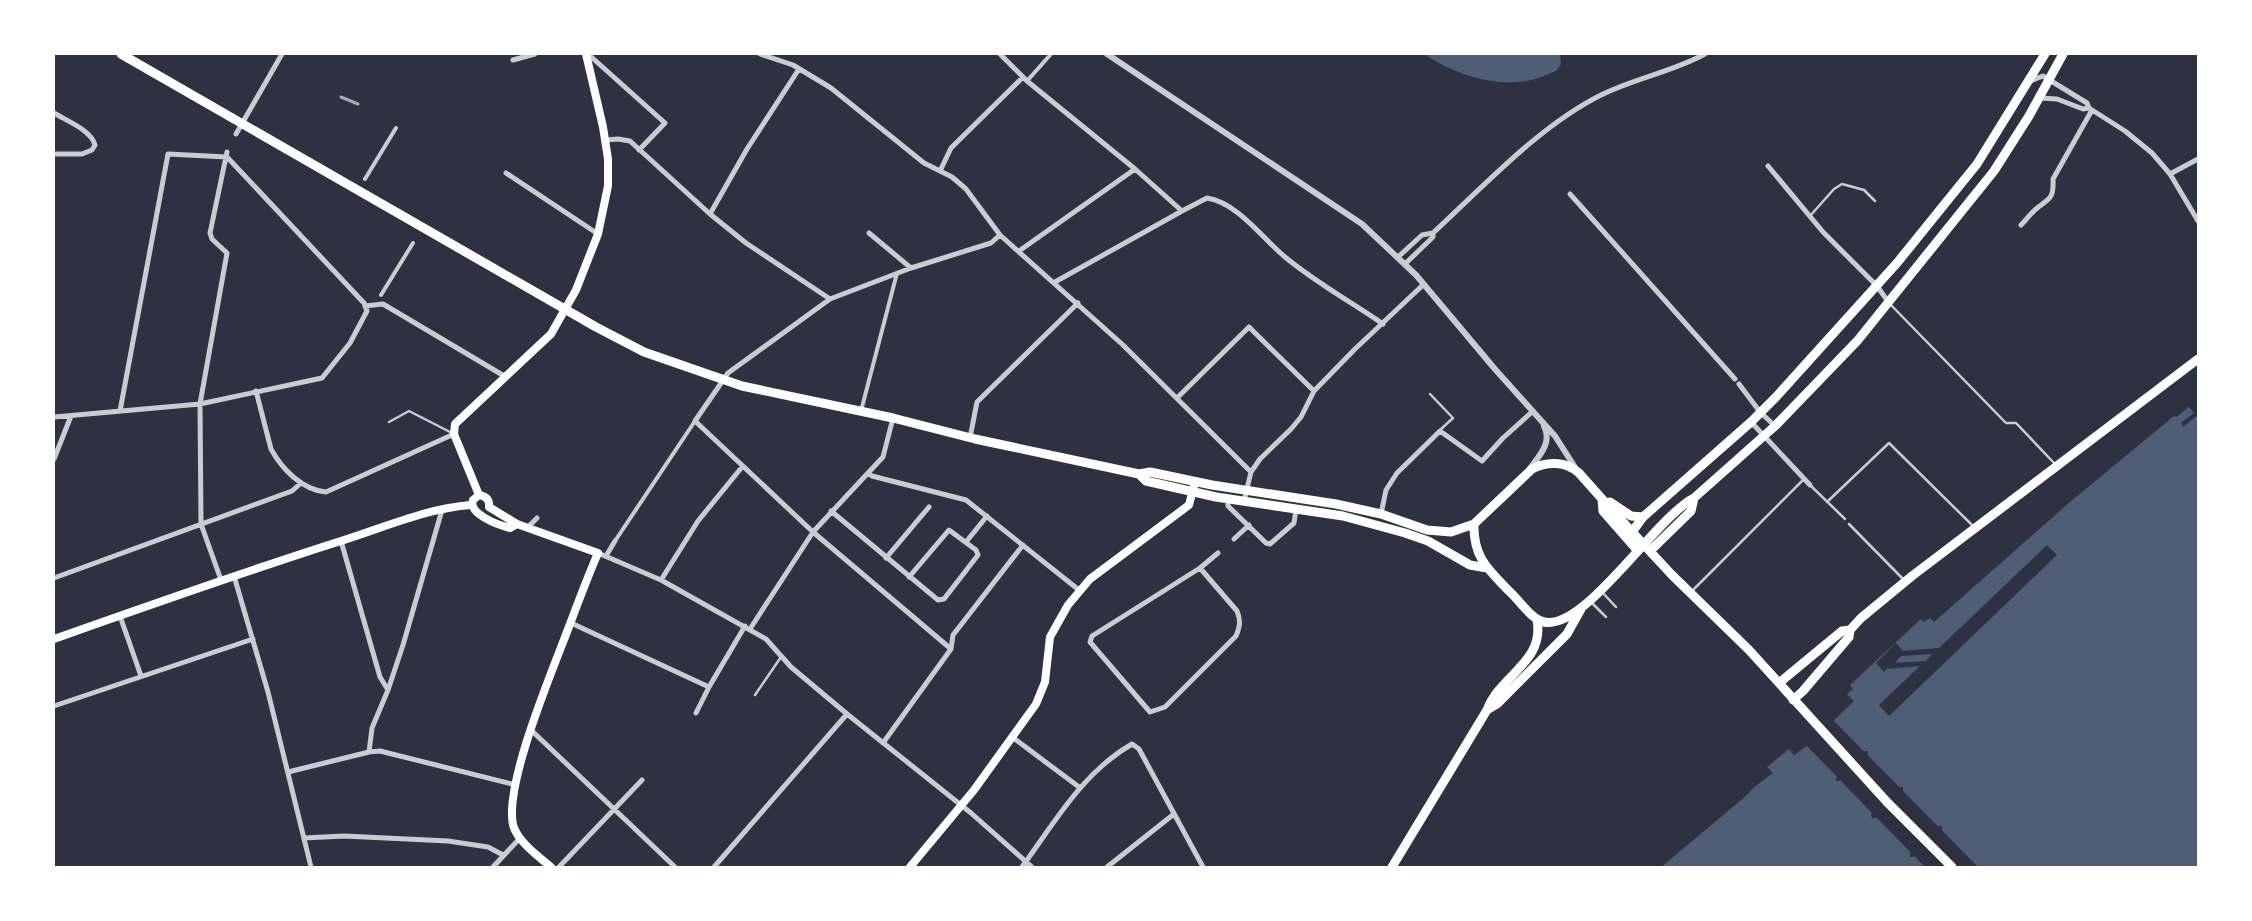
<svg xmlns="http://www.w3.org/2000/svg" width="2252" height="921" viewBox="0 0 2252 921" font-family="Roboto,sans-serif">
<style>
.water{fill:#4f5d75;fill-rule:evenodd}
.pier{fill:#2d3142;fill-rule:evenodd}
.lines{fill:none;stroke-linecap:round;stroke-linejoin:round}
.service{stroke:#caccd0;stroke-width:2.5}
.pedestrian{stroke:#caccd0;stroke-width:4}
.minor{stroke:#caccd0;stroke-width:5}
.tertiary{stroke:#caccd0;stroke-width:6}
.secondary{stroke:#fff;stroke-width:8}
.primary{stroke:#fff;stroke-width:9}
.rail{stroke:#abadb3;stroke-width:3}
</style>
<rect width="100%" height="100%" fill="#2d3142"/>
<!-- water -->
<path class="water" d="M1424,54h136l1,10 -5,7c-8,3 -16,7 -25,9 -36,8 -77,-6 -107,-26z
M2189,407l5,6 -13,10 2,4 15,-12v452h-537l85,-71 7,-8 20,-15 -6,-6 22,-18 5,6 13,-9 47,-45 -7,-7 6,-5 -3,-4 71,-66 3,3 6,-4 4,4 136,-120 104,-86 2,1zM1865,751h3v3l-29,27h-3v-3zM1900,787h3v4l-28,27h-3l-1,-4zM1939,826h3v4l-29,27h-3v-4z"/>
<!-- pier -->
<path class="pier" d="M2047,545l10,10 -168,161 -10,-11 41,-39 -33,3 -3,3 -8,-9 20,-20 7,8 36,-3zM1932,654l-6,7 -31,2 6,-7z
M1833,720l145,147h-53l-51,-52 27,-26 -27,26 -67,-69z"/>
<g class="lines">
<!-- service -->
<path class="service" d="M1810,216l24,-27 8,-5 22,6 11,11
M1889,303l117,120h10l39,41
M1430,394l23,24 -13,12
M389,422l20,-11 43,22
M1810,485l35,34
M1827,502l62,-59 84,83
M1849,524l55,56
M1601,591l15,16
M1691,592l113,-113
M1591,602l15,15
M755,695l26,-38"/>
<!-- pedestrian -->
<path class="pedestrian" d="M1027,81l24,-27
M365,179l31,-51
M381,295l32,-52
M861,411l36,-138
M615,541l80,-120"/>
<!-- minor -->
<path class="minor" d="M588,54l77,69 -26,27
M760,54l33,11 38,23 93,75 28,14 14,12 34,46 123,110 128,127
M1000,54l27,27 108,88 47,42 25,-13c31,5 55,40 78,59 30,25 66,45 98,67
M513,60l22,-6
M2030,81l13,-5 44,27 2,5 36,23 27,22 18,21 28,47
M2040,98l17,1 26,10 6,-1
M54,113c13,8 37,17 41,32l-3,5 -10,4h-28
M236,134l46,-80
M606,140l12,-1 12,2 80,73 36,29 84,56
M1768,166l55,66 54,54 12,17
M940,171l11,-23 72,-71
M506,173l92,61
M2170,174l28,-15
M1570,194l165,185
M710,214l37,-65 52,-80
M2021,225c5,-5 10,-12 15,-16 13,-11 18,-9 17,-30l39,-69
M869,233l42,35
M1019,251l116,-82
M1398,257l24,-22 11,-2
M1405,264l28,-27v-4c51,-47 106,-107 168,-138 34,-17 71,-23 104,-41
M1055,282l127,-71
M365,306l18,-2 123,73
M1739,384l21,28 15,14
M256,391l15,58c11,20 31,41 55,43l128,-58
M1178,397l71,-70 65,64
M54,417l146,-13 122,-26 28,-35 17,-32 -3,-8 -137,-146 -59,-3 -48,257
M893,418l-10,39 -15,16 4,3 94,24 113,90
M1751,422l59,63
M970,438l7,-36 101,-99
M54,459l17,-43
M1228,499v7l38,37 4,1 24,-21 2,-14
M1244,501l7,-29 9,-13 31,-30 10,-12 13,-26 41,-42 69,-65
M831,511l107,89 6,-1 34,-44 -2,-5 -27,-20 -40,47
M1381,514l5,-24 11,-17 43,-42 42,30 21,-23 30,-27
M527,528l10,-10
M1234,539l15,-14
M341,541l39,136 8,13
M966,542l21,-26
M598,553l63,27 105,59 25,28 56,47 124,99 61,54
M606,556l9,-15
M886,558l43,-51
M1200,568l37,43c4,10 3,15 -1,25l-71,71 -15,5 -60,-70 2,-6 108,-68 18,-15
M234,576l34,116 43,175
M54,578l238,-87 9,-8
M221,580l-20,-56 -1,-120 27,-151 -15,-14 -2,-6 17,-81
M661,580l37,-59 44,-54
M120,616l21,60
M571,623l138,64 36,-61
M750,629l63,-97 55,-59
M951,649l-138,-117 -118,-111 33,-48 102,-74 81,-31 80,-25 9,-8
M54,706l199,-67
M696,713l13,-26
M531,730l144,137
M1012,737l67,50
M883,743l68,-94 2,-14 70,-90
M369,752l3,-24 16,-38 15,-45 39,-135
M288,772l81,-20 11,-1 136,34
M304,838l40,-2 104,5 40,6 15,8
M493,867l27,-29
M559,867l83,-87
M714,867l133,-153
M1022,867c33,-45 60,-94 110,-123l7,5 64,118
M1107,867l67,-53"/>
<!-- tertiary -->
<path class="tertiary" d="M1107,54l255,170 54,51 78,93 61,68 23,36
M1529,470c9,-13 24,-27 15,-44"/>
<!-- secondary -->
<path class="secondary" d="M479,495l-25,-61 1,-10 96,-90 25,-44 22,-56 10,-48v-27l-5,-32 -17,-73
M517,524l-7,4c-12,-3 -42,-14 -37,-28l6,-5c7,1 11,5 10,12l28,17 81,29c-10,23 -19,47 -28,71 -16,43 -66,159 -57,201 5,17 25,31 38,42
M54,639c96,-34 192,-68 290,-99 41,-13 84,-32 127,-35
M910,867l64,-77 62,-86 9,-22 5,-45 18,-32 22,-26 99,-74 6,-23"/>
<!-- primary -->
<path class="primary" d="M121,54l475,273 48,25 98,34 151,32 82,21 164,35 11,-2 62,13 124,19 45,10 46,16 24,2 23,-8
M1139,474l7,7 70,16 127,19 62,17 23,8 42,24 17,3
M1602,500l1,11 35,40
M1610,502l21,14 12,1
M1632,532l11,-15 108,-95 25,-25 121,-134 80,-99 68,-110
M1650,551l41,-40 3,-13
M1779,683l63,-52 8,-1
M1793,700l10,-9 46,-54 1,-7 11,-12 51,-42 286,-217
M1487,710l10,-6 70,-70 14,-25
M1392,867l95,-157c13,-35 58,-48 50,-90
M1952,867l-65,-65 -138,-152 -77,-75c-32,-34 -63,-68 -93,-102 -13,-12 -32,-12 -47,-4l-58,55c-1,34 15,46 36,68 10,9 21,27 34,30 41,9 111,-104 150,-124l81,-72 83,-86 136,-169 35,-55 34,-62"/>
<!-- rail -->
<path class="rail" d="M341,97l17,7"/>
</g>
<!-- border -->
<rect width="2252" height="921" fill="none" stroke="#ffffff" stroke-width="110"/>
</svg>
